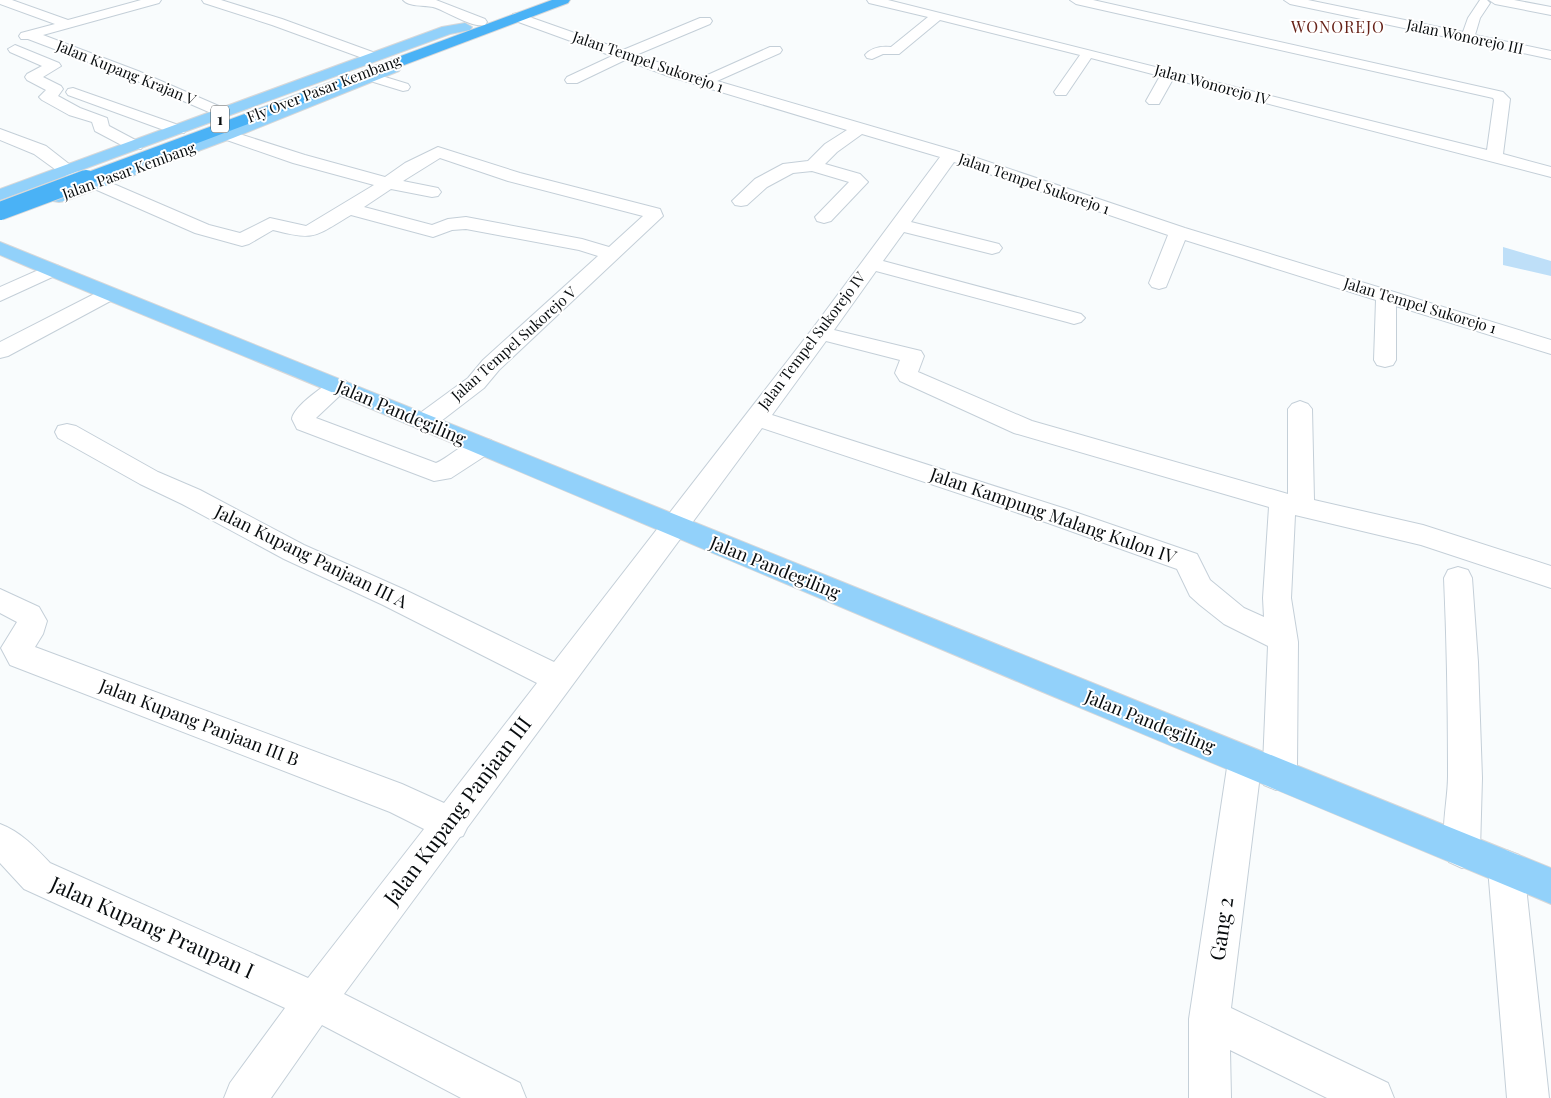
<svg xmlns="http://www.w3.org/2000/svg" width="1551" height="1098" viewBox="0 0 1551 1098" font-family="'Playfair Display',serif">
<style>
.green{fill:#bedff8}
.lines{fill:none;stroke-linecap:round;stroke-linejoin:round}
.minor-casing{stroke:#c4cfd8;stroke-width:2}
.major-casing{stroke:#d8d8d9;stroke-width:2}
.highway-casing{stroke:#d8d8d9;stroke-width:2}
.minor{fill:#fff;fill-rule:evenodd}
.major{fill:#92d1fa;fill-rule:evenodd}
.highway{fill:#4ab2f6;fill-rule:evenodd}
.highway-bridge-casing{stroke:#d8d8d9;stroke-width:20;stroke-linecap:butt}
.highway-bridge{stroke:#4ab2f6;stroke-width:18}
.labels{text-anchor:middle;stroke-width:4;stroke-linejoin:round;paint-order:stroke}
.far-street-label{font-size:15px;fill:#090d0f;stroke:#fff}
.far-quarter-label{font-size:16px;letter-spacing:1px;fill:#662218;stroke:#fff}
.shield{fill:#fff;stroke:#535657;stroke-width:1}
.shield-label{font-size:16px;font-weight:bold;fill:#090d0f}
.street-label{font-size:18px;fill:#090d0f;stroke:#fff}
.near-street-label{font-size:21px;fill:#090d0f;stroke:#fff}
</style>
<rect width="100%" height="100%" fill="#f9fcfd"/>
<!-- green -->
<path class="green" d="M1503,247l48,14v15l-48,-11z"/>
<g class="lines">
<!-- minor casing -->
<g class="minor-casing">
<path id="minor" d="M0,0h12l56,20 73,-20h20l-2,3 -116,32 95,36 90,39 3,3 -3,3h-10l-90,-39 -100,-38h-7l-2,-3 2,-3 34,-9 -55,-20z
M202,0h19l61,19 96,35 2,3 -2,3h-10l-96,-35 -68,-22z
M403,0h33l49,19 2,3 -2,3c-14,3 -38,-14 -52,-18 -9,-2 -24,0 -30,-7z
M867,0h21l599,150 7,-50 -1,-2 -417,-94 -6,-4h23l410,92 7,7 -7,55 48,13v10l-378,-98 -14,25h-10l-3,-3 14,-25 -69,-18 -25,37h-10l-2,-3 26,-37 -140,-35 -41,34h-16l-11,5 -5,-1 -2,-3c7,-8 16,-9 26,-8l37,-30 -59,-14z
M1284,0h24l155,32 5,-14 12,-18h7l3,3 -10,15 -5,17 76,16v8l-261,-55z
M1489,0h25l37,7v8l-56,-11z
M518,13l105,37 77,-32h10l2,3 -2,3 -74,31 67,22 67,-30h10l2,3 -2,3 -63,28 239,70 229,77 366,112v14l-155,-48v54l-3,5 -8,2 -8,-2 -3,-5 2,-60 -191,-60 -19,47 -7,2 -7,-2 -3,-4 19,-48 -214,-73 -43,60 88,22 3,4 -3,4 -7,2 -88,-22 -21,29 198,53 4,4 -4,4 -7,2 -7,-2 -191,-51 -42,59 87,21 3,5 -6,16 114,49 256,73v-85l4,-5 8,-3 8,3 4,5 2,91 109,25 128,41v22l-130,-43 -126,-30 -4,83 7,44 -1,124 -9,19 -12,5 -12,-5 -4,-10 -29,233 157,75 6,15h-67l-97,-48 1,48h-42v-79l39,-258 5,-11 12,-4 12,4 5,11 -2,10 3,-6 5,-119 -44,-22 -24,-19 -10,-9 -13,-27 -129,-46 -286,-95 -295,400 -4,8 -3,1 -116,157 176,89 6,15h-65l-139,-73 -51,73h-47l6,-15 55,-75 -261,-119 -24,-26v-39c21,8 35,23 50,39l258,115 116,-149 -34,-17 -380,-147 -9,-17 16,-26 -17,-9v-24l39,18 8,14 -4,13 -8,13 367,137 42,19 93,-120 -154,-78 -99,-46 -102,-55 -42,-20 -82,-46 -3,-6 3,-6 9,-2 9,2 82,46 42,18 104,55 99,44 151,73 259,-334 127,-171 -78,-23 -25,18 -12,12 35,10 8,8 -37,39 -7,2 -7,-2 -2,-4 34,-35 -37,-11 -19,2 -26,14 -20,18 -6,1 -6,-1 -3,-4 23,-22 28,-15 25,-3 17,-17 22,-14 -179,-54 -43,-16 -48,23h-10l-2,-3 2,-3 45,-21 -99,-36 -1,-3 1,-3zM826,341l74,19 -5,13 5,8 114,52 255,74 -6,91 1,19 -20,-9 -34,-28 -13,-26 -131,-45 -294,-94z
M15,45l44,18 2,3 -18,11 18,9 2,3 -5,7 22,12 27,10 2,8 32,17 2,3 -2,3h-12l-34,-18 -3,-9 -23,-7 -27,-15 -3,-3 7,-7 -19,-10 -2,-3 2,-3 15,-8 -32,-14 -2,-3z
M372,73l36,11 2,3 -2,3 -5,1 -36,-11 -2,-3 2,-3z
M73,88l111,39 2,3 -2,3h-12l-104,-38 -2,-3 2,-3z
M0,129l46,17 32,25 -3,4 -6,1 -6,-1 -29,-21 -34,-14z
M227,130l78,25 80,22 20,-14 33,-16 82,26 140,36 3,7 -164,154 -15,18 -52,40 -8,2 -8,-2 -4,-6 4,-6 52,-38 15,-18 115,-104 -19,-6 -113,-21 -14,1 -19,7 -82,-22c-37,22 -36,26 -78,15l-24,14 -7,2 -47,-13 -105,-46 -3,-4 3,-4 6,-1 6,1 107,46 31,8 30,-15 36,8 68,-41 -81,-22 -72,-25 -2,-3 2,-3zM440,158l68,23 135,35 -34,31 -27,-8 -116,-22 -18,2 -16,6 -68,-18 27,-18 41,8 6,-1 3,-4 -3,-4 -35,-7z
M52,264l7,2 3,4 -3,4 -59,27v-14z
M109,288l7,2 3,4 -3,4 -108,58 -8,2v-16l102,-52z
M338,379l8,2 4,5 -34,32 120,45c18,-8 34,-29 55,-23l3,6 -3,6 -40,26 -17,3 -137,-52 -5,-10c1,-12 35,-37 46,-40z
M1458,567l10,3 4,8 6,84 4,116 -2,72 -5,12 -13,6 -13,-6c-11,-26 -1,-58 -1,-86 0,-66 -1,-132 -4,-198l4,-8z
M1506,850l13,5 5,13 25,230h-42l-19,-230 5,-13z"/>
</g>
<!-- major casing -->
<g class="major-casing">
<path id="major" d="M465,23l7,4 -2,3 -20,4 -450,166v-11l442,-162z
M394,64l5,1 2,3 -2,3 -166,67 -168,63 -6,1 -6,-1 -3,-4 3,-4 168,-61z
M0,242l1551,626v36c-406,-168 -810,-339 -1215,-510 -112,-47 -225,-91 -336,-139z"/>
</g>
<!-- highway casing -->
<g class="highway-casing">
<path id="highway" d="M552,0h18l-2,3 -476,180 -6,1 -6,-1 -3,-4 3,-4z"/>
</g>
<!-- minor -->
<use href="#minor" class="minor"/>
<!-- major -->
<use href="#major" class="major"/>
<!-- highway -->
<use href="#highway" class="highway"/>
<!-- highway-bridge casing -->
<g class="highway-bridge-casing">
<path id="highway-bridge" d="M0,211l86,-32"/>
</g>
<!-- highway-bridge -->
<use href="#highway-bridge" class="highway-bridge"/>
</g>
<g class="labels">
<!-- far-street labels -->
<g class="far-street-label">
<text transform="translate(1465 37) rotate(12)" y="5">Jalan Wonorejo III</text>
<text transform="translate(648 62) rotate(19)" y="5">Jalan Tempel Sukorejo 1</text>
<text transform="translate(126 73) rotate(22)" y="5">Jalan Kupang Krajan V</text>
<text transform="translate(1212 85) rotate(15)" y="5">Jalan Wonorejo IV</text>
<text transform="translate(324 89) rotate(-21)" y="5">Fly Over Pasar Kembang</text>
<text transform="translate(129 171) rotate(-20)" y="5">Jalan Pasar Kembang</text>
<text transform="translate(1034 184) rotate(19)" y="5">Jalan Tempel Sukorejo 1</text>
<text transform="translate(1420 306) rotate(17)" y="5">Jalan Tempel Sukorejo 1</text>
<text transform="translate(812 341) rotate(-53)" y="5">Jalan Tempel Sukorejo IV</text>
<text transform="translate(514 344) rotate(-42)" y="5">Jalan Tempel Sukorejo V</text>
</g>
<!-- far-quarter labels -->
<g class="far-quarter-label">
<text x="1338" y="33">WONOREJO</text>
</g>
<!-- shield labels -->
<rect class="shield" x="211" y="105.5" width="18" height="27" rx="4"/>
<g class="shield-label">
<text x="220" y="125">1</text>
</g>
<!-- street labels -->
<g class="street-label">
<text transform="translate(401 413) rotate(23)" y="6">Jalan Pandegiling</text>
<text transform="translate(1053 516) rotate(19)" y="6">Jalan Kampung Malang Kulon IV</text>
<text transform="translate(311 557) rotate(26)" y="6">Jalan Kupang Panjaan III A</text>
<text transform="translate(775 568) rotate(22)" y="6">Jalan Pandegiling</text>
<text transform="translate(1150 722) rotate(22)" y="6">Jalan Pandegiling</text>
<text transform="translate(199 723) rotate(21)" y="6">Jalan Kupang Panjaan III B</text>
</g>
<!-- near-street labels -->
<g class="near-street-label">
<text transform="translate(458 811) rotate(-53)" y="7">Jalan Kupang Panjaan III</text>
<text transform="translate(152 928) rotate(24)" y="7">Jalan Kupang Praupan I</text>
<text transform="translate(1222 929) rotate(-82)" y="7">Gang 2</text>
</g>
</g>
</svg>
